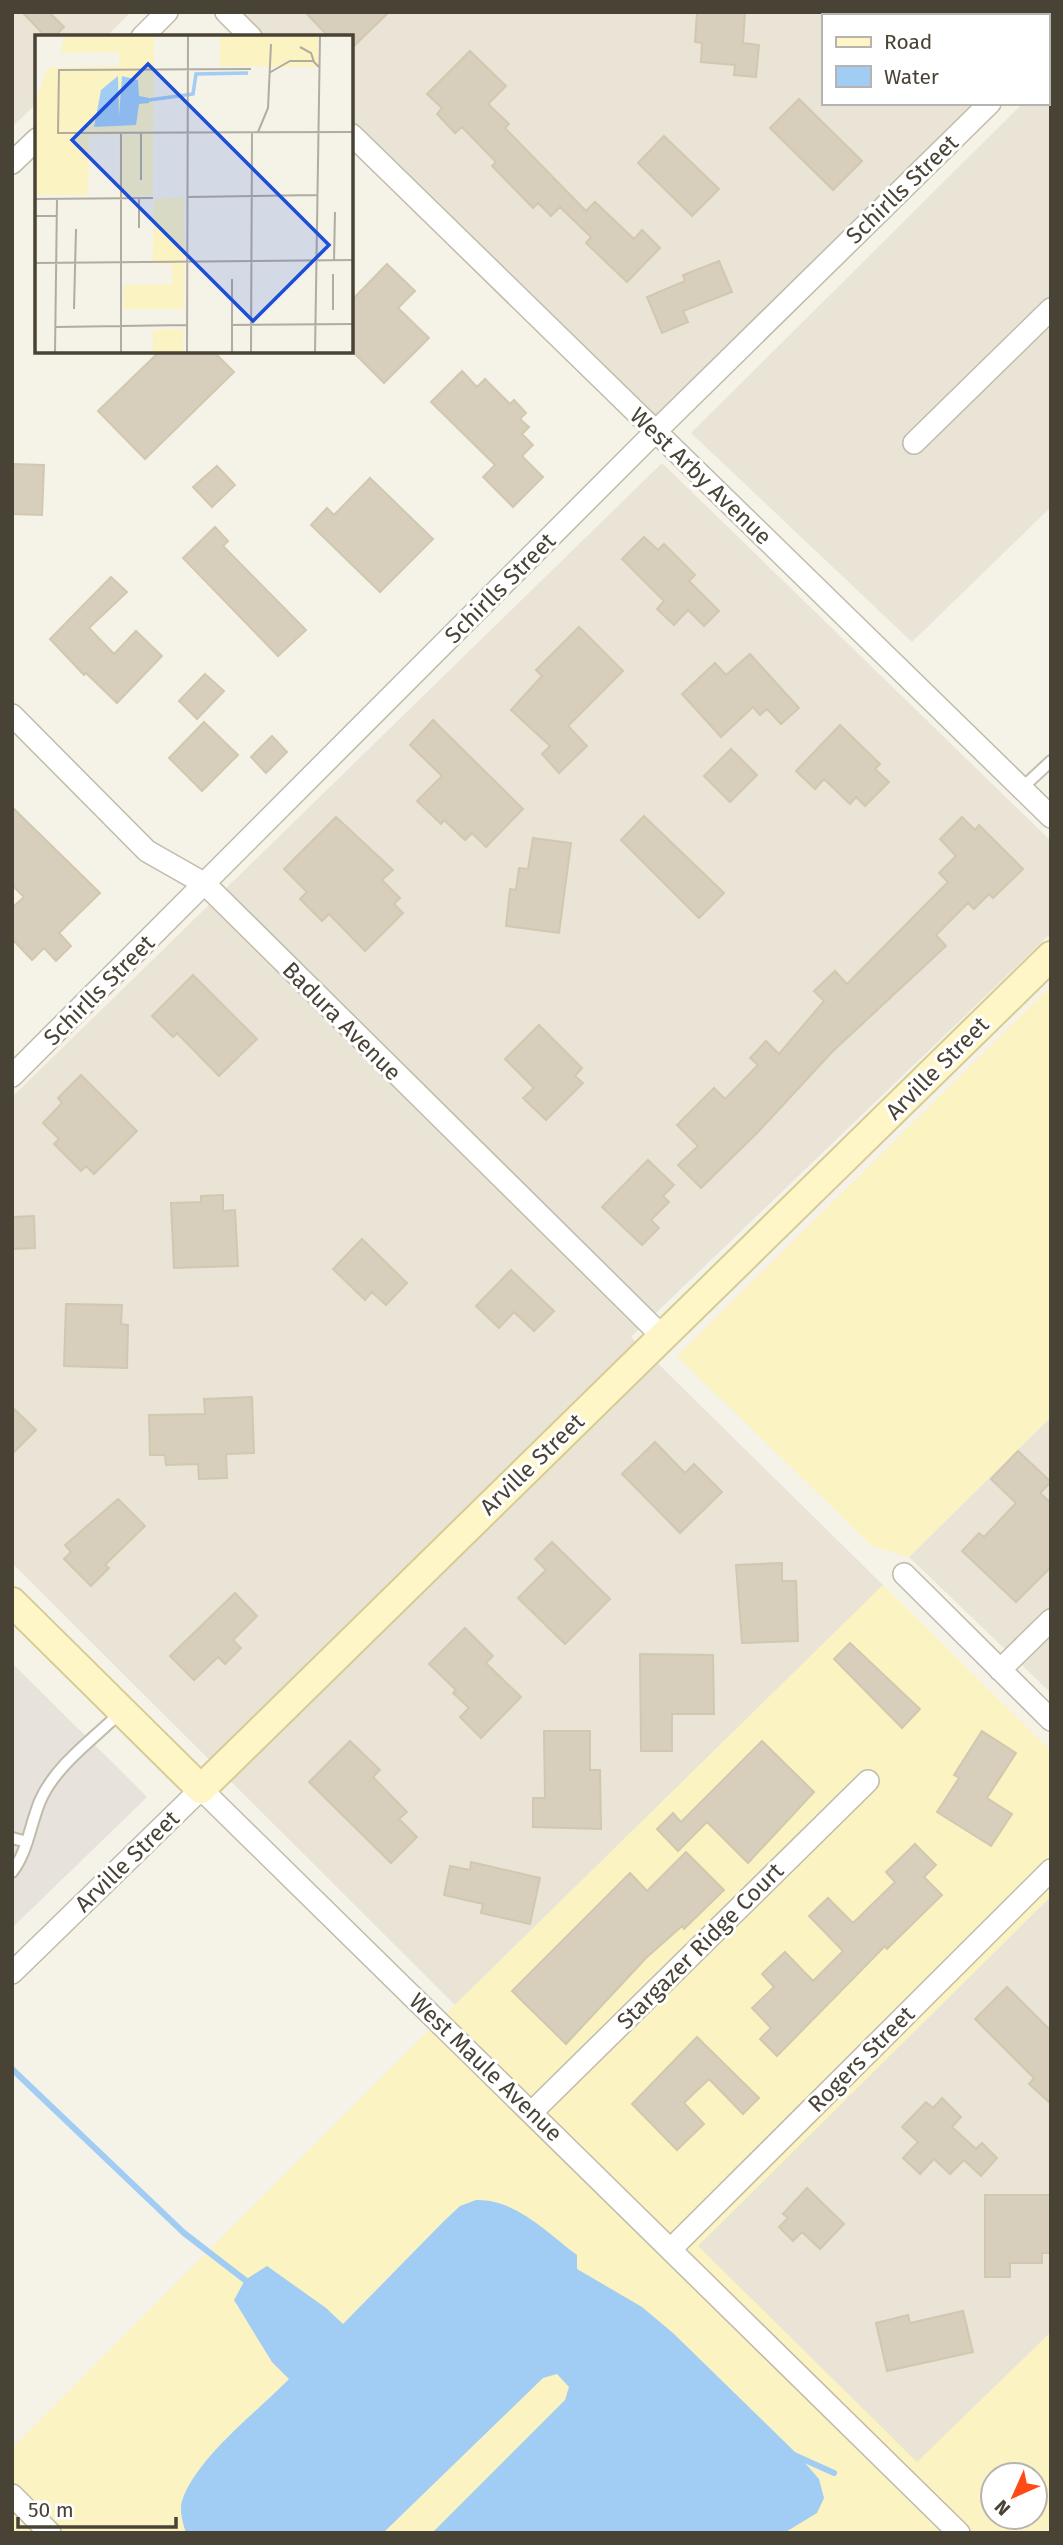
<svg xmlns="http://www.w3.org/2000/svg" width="1063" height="2545" viewBox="0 0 1063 2545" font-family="'Fira Sans',sans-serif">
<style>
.residential{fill:#e9e4d6}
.industrial{fill:#e7e3dc}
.sand{fill:#fbf3c2;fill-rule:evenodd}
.water{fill:#a1ccf4}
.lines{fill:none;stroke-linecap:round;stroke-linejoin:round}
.stream{stroke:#a1ccf4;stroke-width:6}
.building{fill:#d7cfbc;stroke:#d2c7af;stroke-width:2}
.lane-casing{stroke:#c1bbaa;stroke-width:14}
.street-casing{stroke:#c1bbaa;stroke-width:24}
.secondary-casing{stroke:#d7cb95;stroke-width:32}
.lane{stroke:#fff;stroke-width:10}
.street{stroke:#fff;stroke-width:21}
.secondary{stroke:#fff6c8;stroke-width:28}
.labels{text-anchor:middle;stroke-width:6;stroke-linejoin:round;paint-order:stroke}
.street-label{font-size:23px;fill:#494336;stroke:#fff}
.inset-river{fill:none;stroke:#a1ccf4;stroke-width:3.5}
.inset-road{fill:none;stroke:#b0aca1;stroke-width:2}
.view{fill:#1d4ed8;fill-opacity:0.15;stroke:#1d4ed8;stroke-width:3.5}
.inset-edge{fill:none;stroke:#494336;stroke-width:3.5}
</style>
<rect width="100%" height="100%" fill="#f5f2e8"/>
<!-- residential -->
<path class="residential" d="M12,12h119l-25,25h-69v66l-25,24z
M239,12h812v33l-4,4v-33h-224v87h169l-332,331 -308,-309v-88h-88z
M1051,76v431l-139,135 -221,-209 332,-330h24v-23z
M662,463l389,378v92l-420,404 252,248 -428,420 -443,-442v-466z
M1051,1417v276l-142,-136z
M1051,1896v436l-134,131 -220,-217z"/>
<!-- industrial -->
<path class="industrial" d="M12,1663l135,134 -135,131z"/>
<!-- sand -->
<path class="sand" d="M1051,986v431l-142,140 -37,-11 -195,-190z
M883,1585l168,166v145l-353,350 219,216 134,-130v201h-1039v-85l409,-410zM993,2475h42v42h-42z"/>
<!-- water -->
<path class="water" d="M476,2200c40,-1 70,32 101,55v14l65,38 31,26 125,122 21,24 5,19 -7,15 -33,20h-352l133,-133 4,-13 -12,-13 -14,4 -160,155h-197c-3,-9 -7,-23 -4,-32 14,-43 76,-90 107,-122l-17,-17 -38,-62 11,-20 22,-14 59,42 17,16 100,-102 17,-16z"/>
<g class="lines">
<!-- stream -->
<path class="stream" d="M12,2069l172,164 61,47
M794,2455l40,18"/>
</g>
<!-- building -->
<path class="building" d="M22,12h27l15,15 -10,10h-8z
M305,12h84l-37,36v-11h-23z
M697,12h48l-2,31 16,2 -3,32 -22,-2 1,-10 -34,-3 1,-19 -7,-1z
M470,51l36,35 -18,18 21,20 -4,4 81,83 9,-9 39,37 8,-9 18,18 -33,34 -41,-39 5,-6 -31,-30 -9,9 -13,-13 -5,5 -41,-42 4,-4 -34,-35 -7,6 -18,-19 5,-6 -15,-14z
M799,99l63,62 -29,29 -63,-62z
M664,136l55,53 -27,27 -54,-53z
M719,261l13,31 -49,19 5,11 -26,11 -15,-36 38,-16 -2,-6z
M387,264l28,27 -17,17 31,30 -45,45 -32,-32v-51z
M159,352h55l20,20 -89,87 -47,-48z
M462,371l15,16 8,-8 25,25 4,-4 12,13 -6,6 9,8 -7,7 11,11 -11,11 21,21 -30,30 -30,-30 12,-12 -64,-63z
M12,464l32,1 -2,50 -30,-1z
M217,466l18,19 -23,22 -19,-20z
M370,478l63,61 -53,53 -69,-67 16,-17 7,7z
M215,527l13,14 -5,5 83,84 -28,26 -95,-98z
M644,537l14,13 6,-6 31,31 -6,6 30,30 -15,15 -16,-16 -14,15 -17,-16 7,-8 -42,-42z
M111,577l16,15 -38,36 25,26 22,-23 26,25 -45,47 -31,-30 -2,2 -34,-36z
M579,627l44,44 -55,55 19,20 -28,27 -17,-19 8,-8 -39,-36 31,-34 -6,-6z
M750,654l49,54 -18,16 -14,-15 -7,6 -7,-8 -32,30 -39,-43 33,-31 11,12z
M205,674l19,17 -27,28 -18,-18z
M433,720l90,89 -37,38 -14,-14 -7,7 -21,-20 -3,4 -24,-23 25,-25 -32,-31z
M204,722l34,33 -36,36 -33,-33z
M840,725l40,39 -5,5 14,13 -24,24 -9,-9 -6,7 -26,-25 -9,10 -19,-18z
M272,736l15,16 -21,21 -15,-16z
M731,749l26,26 -27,27 -26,-26z
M12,807l88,86 -41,40 12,13 -15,15 -12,-13 -12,12 -20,-21v-31l12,-11 -12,-12z
M644,816l80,77 -25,25 -78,-78z
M336,817l57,53 -11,10 18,18 -6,6 9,9 -38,38 -36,-37 -7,7 -22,-22 7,-7 -23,-23z
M962,817l13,13 4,-5 44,44 -30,29 -4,-4 -15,15 -6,-6 -32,32 10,11 -114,106 -74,80 -57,56 -23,-23 20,-19 -21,-21 37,-37 11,11 33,-34 -8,-7 16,-17 13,13 45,-53 -10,-10 21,-20 12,13 101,-102 -9,-9 17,-17 -16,-17z
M533,838l38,5 -12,90 -53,-7 4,-37 6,1 3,-22 9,1z
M193,975l64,64 -38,37 -42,-43 -4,4 -21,-21z
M539,1025l43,43 -7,8 8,7 -37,37 -23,-22 11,-10 -29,-29z
M81,1075l56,56 -43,43 -8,-8 -5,5 -27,-27 5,-5 -16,-16 19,-20 -4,-5z
M648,1160l26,25 -11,11 6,6 -18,18 8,8 -17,17 -40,-38z
M223,1195v16l12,-1 3,56 -64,2 -3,-65 30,-1v-6z
M34,1216l1,32 -23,1v-32z
M362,1239l45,44 -21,22 -14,-13 -7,8 -32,-31z
M511,1270l43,41 -20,20 -20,-19 -15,16 -23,-22z
M66,1304l56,1 -1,19 7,1 -1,43 -63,-2z
M252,1397l2,56 -28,1 1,24 -28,1 -1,-15 -32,1 -1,-10h-15l-1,-40 56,-1 -1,-15z
M12,1407l24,23 -24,24z
M655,1442l30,31 9,-9 28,28 -42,41 -58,-59z
M1018,1451l33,31 -11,11 11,10v64l-35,35 -54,-51 17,-18 5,4 32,-34 -25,-24z
M118,1499l27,27 -40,39 4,3 -18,18 -27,-27 7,-7 -6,-7z
M552,1542l58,57 -45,45 -47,-46 28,-28 -11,-11z
M782,1563v18h14l2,60 -56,2 -6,-78z
M235,1593l22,23 -24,24 8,8 -16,16 -7,-7 -24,23 -24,-24z
M465,1628l28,28 -7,7 35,34 -40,41 -21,-21 9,-9 -16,-15 3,-3 -27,-26z
M850,1643l70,66 -18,19 -68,-69z
M640,1654l73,1 1,59h-42v37h-31z
M544,1731h46v39h10l1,59 -68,-2v-29h12z
M982,1731l34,22 -29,45 25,16 -21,32 -54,-34 22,-34 -5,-3z
M350,1741l30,29 -7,7 34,35 -8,7 18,18 -26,26 -82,-81z
M762,1741l52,51 -66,71 -41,-41 -29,29 -21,-22 16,-16 8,9z
M915,1844l21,21 -12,12 18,18 -55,54 -2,-3 -108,110 -17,-17 11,-11 -19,-20 22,-21 -12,-13 23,-22 28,29 30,-30 -34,-35 19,-18 25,25 42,-41 -9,-10z
M686,1852l38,38 -40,39 -2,-3 -36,32 -80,86 -54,-53 118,-118 17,18z
M471,1862l69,16 -10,46 -49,-11 2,-9 -39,-9 6,-29 20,4z
M1007,1987l44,44v73l-22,-20 5,-6 -59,-59z
M697,2037l62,61 -16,16 -34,-35 -25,24 20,21 -27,26 -45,-46z
M942,2098l19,19 -9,10 24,22 6,-6 15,15 -16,18 -17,-16 -14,14 -16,-15 -14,15 -17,-16 15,-16 -16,-15 24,-25 7,6z
M807,2188l37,36 -24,25 -18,-17 -9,9 -14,-14 9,-9 -5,-4z
M985,2195h66v58h-9v10h-32v14h-25z
M963,2311l10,41 -86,19 -11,-48 32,-8 2,8z"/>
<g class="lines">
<!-- lane casing -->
<g class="lane-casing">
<path id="lane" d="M1022,788l29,-27
M12,1838l15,4
M12,1872c16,-21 18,-47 28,-71 15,-35 53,-62 80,-88"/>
</g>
<!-- street casing -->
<g class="street-casing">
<path id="street" d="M226,12l25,25
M142,37l25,-25
M1047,48l4,-3
M352,135l699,682
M12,163l25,-24
M914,443l137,-134
M12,715l135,136 58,33 459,454
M12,1076l644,-645 334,-328
M904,1574l147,146
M1000,1670l51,-50
M12,1973l189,-184 758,744
M532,2112l336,-331
M672,2248l379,-378
M12,2495l38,38"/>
</g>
<!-- secondary casing -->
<g class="secondary-casing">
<path id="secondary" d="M12,1602l189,187 850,-833"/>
</g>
<!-- lane -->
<use href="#lane" class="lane"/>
<!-- street -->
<use href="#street" class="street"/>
<!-- secondary -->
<use href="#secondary" class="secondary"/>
</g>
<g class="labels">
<!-- street labels -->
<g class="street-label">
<text transform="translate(902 189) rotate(-44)" y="8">Schirlls Street</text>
<text transform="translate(701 476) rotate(44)" y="8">West Arby Avenue</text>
<text transform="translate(500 588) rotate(-45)" y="8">Schirlls Street</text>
<text transform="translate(99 990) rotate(-45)" y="8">Schirlls Street</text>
<text transform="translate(342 1021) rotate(45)" y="8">Badura Avenue</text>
<text transform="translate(937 1068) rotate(-45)" y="8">Arville Street</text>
<text transform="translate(532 1464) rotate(-44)" y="8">Arville Street</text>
<text transform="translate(127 1861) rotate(-44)" y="8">Arville Street</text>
<text transform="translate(700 1946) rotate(-45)" y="8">Stargazer Ridge Court</text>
<text transform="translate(861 2059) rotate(-45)" y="8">Rogers Street</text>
<text transform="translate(486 2067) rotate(44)" y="8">West Maule Avenue</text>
</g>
</g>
<!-- overview -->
<g transform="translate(35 35)">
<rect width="318" height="318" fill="#f5f2e8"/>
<path d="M30,1h89l-1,159 -34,1v-61l-30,1 -1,59h-53v-92l13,-35 71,-2v-14l-59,1zM185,1h98v31l-98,-1zM149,162v112h-60l-1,-24 49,-1v-20h-19l1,-65zM148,294v24h-30v-23z" fill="#fbf3c2"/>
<path d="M83,41l1,40 3,-40 16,4 1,16 10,2v5l-10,1 -3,21 -42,2 7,-37z" fill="#a1ccf4"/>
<path class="inset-river" d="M114,65l44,-6 3,-20 52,-1"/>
<path class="inset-road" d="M265,12l11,6 3,9M216,34l-192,1 -1,63 296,-1M234,38l21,-12h23l6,6M223,97l10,-24 3,-64M106,145v-47M152,162l130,-2M0,164l118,-1M0,181h22M104,193v-30M299,226l1,-49M0,228l319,-3M39,274l2,-80M298,275v-36M197,290l122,-1M21,292l131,-2M20,318l2,-154M86,318v-220M152,318l1,-317M197,318v-74M216,318l1,-220M280,318l5,-317"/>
<path class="view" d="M113,29l181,181 -76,76 -181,-181z"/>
<rect width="318" height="318" class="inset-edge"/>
</g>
<!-- border -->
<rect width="1063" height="2545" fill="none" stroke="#494336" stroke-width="28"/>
<!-- legend -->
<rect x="822" y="14" width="228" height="91" fill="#ffffff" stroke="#b6b4af" stroke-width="2"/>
<rect x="836" y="37" width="35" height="10" fill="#fff6c8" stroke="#b6b4af" stroke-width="2"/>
<text x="884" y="49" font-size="21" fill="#494336">Road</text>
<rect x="836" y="66" width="35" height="21" fill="#a1ccf4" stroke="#b6b4af" stroke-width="2"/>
<text x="884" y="84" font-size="21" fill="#494336">Water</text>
<!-- north arrow -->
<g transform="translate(1014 2496) rotate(225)"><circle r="33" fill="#ffffff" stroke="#b6b4af" stroke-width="2"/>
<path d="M0-5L12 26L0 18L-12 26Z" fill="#ff4a15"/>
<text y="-10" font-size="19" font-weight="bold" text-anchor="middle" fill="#494336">N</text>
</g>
<!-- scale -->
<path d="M18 2517v10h158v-10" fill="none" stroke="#494336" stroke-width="3.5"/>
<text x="28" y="2517" font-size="21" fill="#494336" stroke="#ffffff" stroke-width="5" paint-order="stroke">50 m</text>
</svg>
